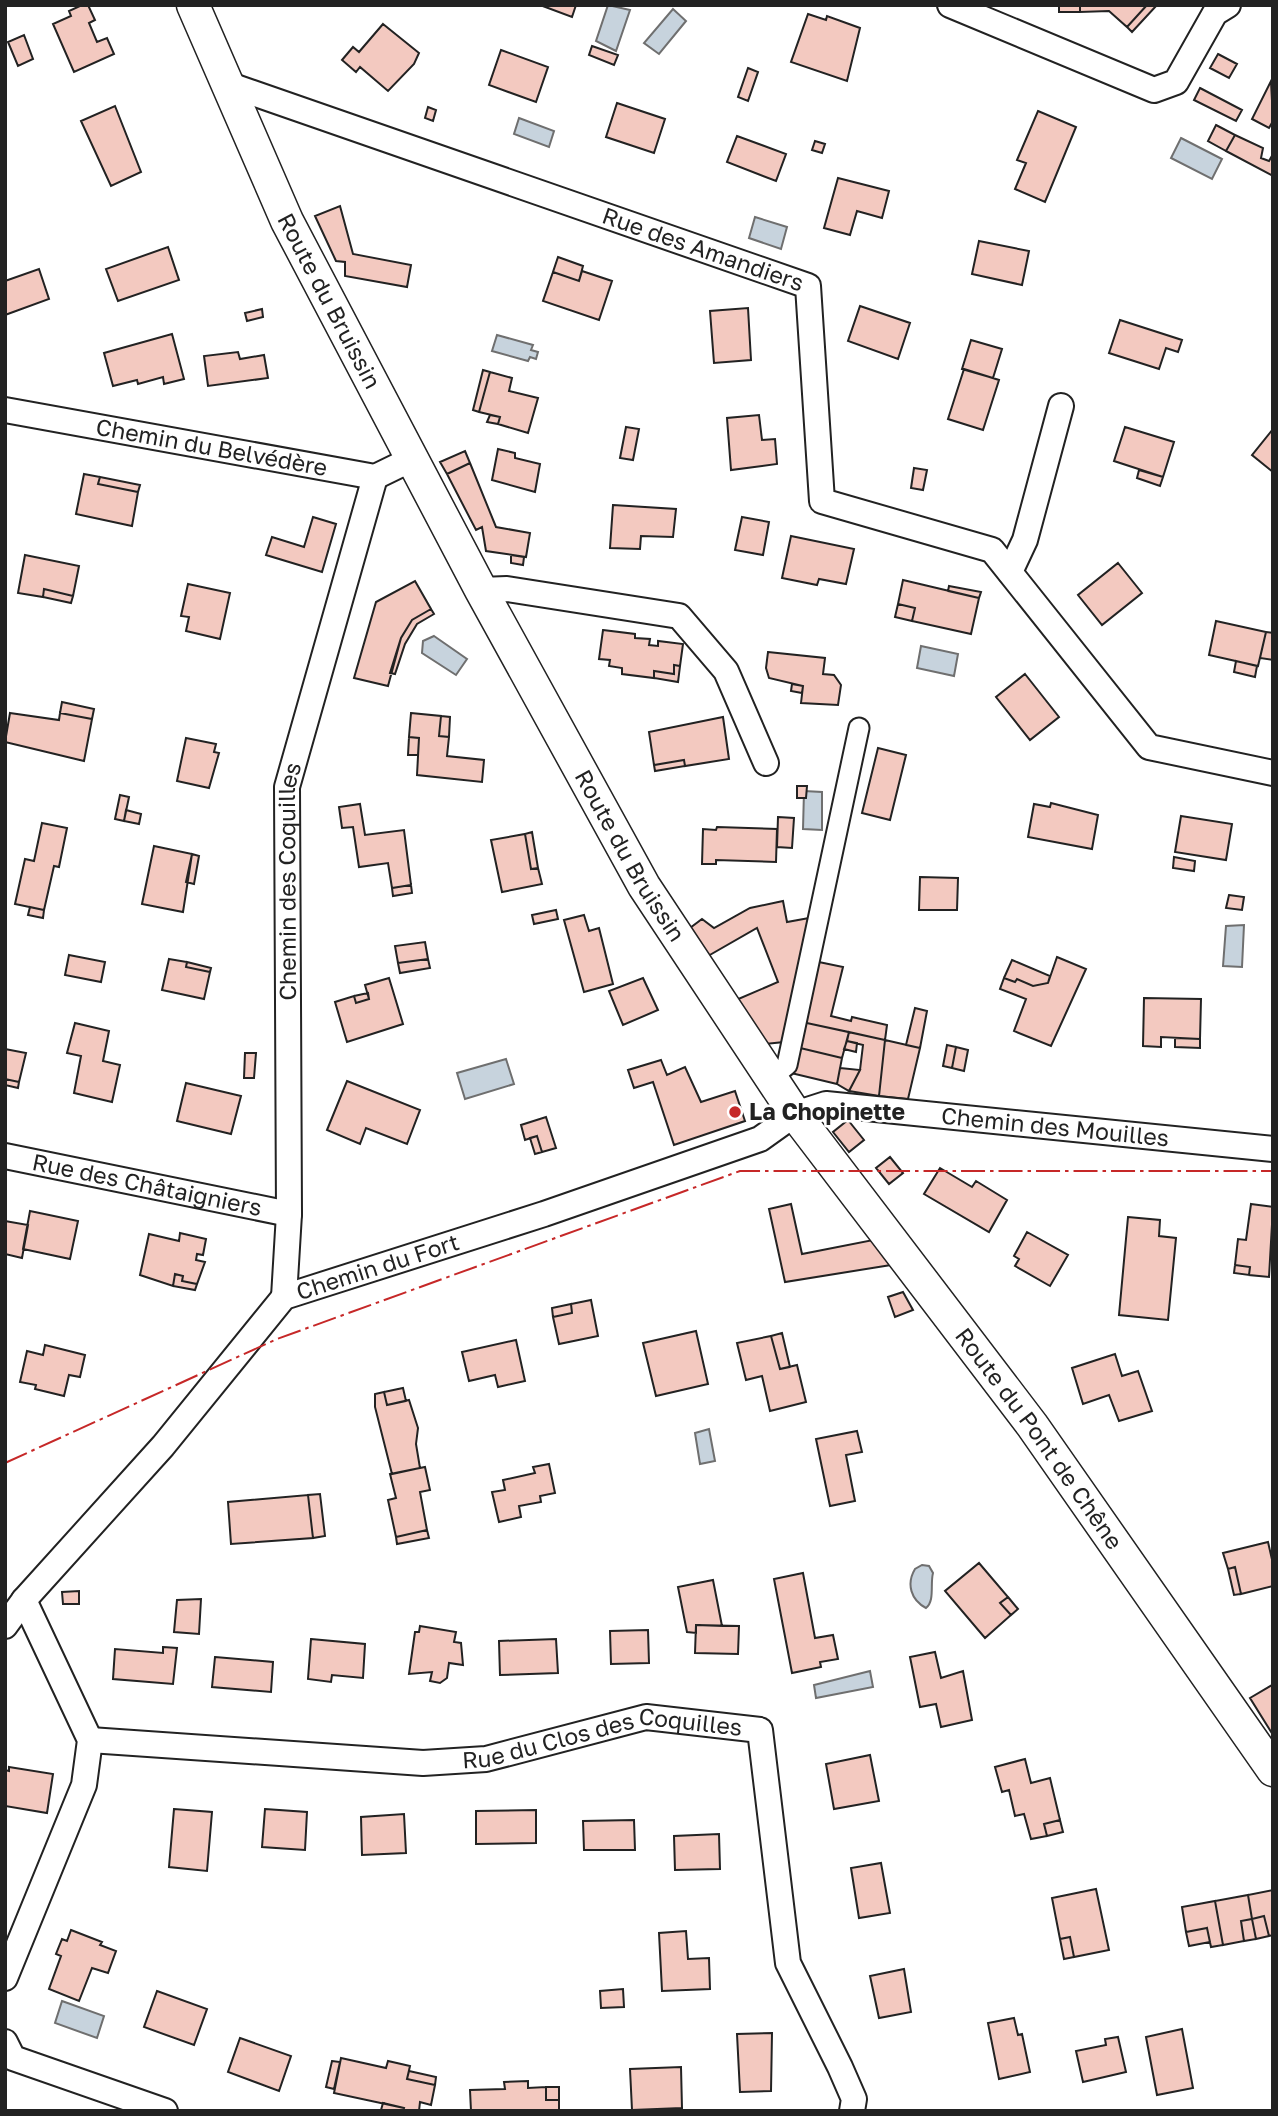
<svg xmlns="http://www.w3.org/2000/svg" width="1278" height="2116" viewBox="0 0 1278 2116" font-family="'Golos Text',sans-serif">
<style>
.water{fill:#c7d3dd;stroke:#6f6f6f;stroke-width:2}
.building{fill:#f3c9c0;stroke:#222;stroke-width:2}
.lines{fill:none;stroke-linecap:round;stroke-linejoin:round}
.pedestrian-casing{stroke:#222;stroke-width:23}
.minor-casing{stroke:#222;stroke-width:28}
.tertiary-casing{stroke:#222;stroke-width:35}
.pedestrian{stroke:#fff;stroke-width:19}
.minor{stroke:#fff;stroke-width:24}
.tertiary{stroke:#fff;stroke-width:32}
.power{stroke:#c62828;stroke-width:2;stroke-dasharray:24 5 3.5 5;stroke-linecap:butt}
.poi-dot{fill:#c62828;stroke:#fff;stroke-width:2.5}
.labels{text-anchor:middle;stroke-width:5;stroke-linejoin:round;paint-order:stroke}
.street-label{font-size:23px;fill:#222;stroke:#fff}
.poi-label{font-size:23px;font-weight:bold;fill:#222;stroke:#fff;text-anchor:start}
</style>
<rect width="100%" height="100%" fill="#fff"/>
<!-- water -->
<path class="water" d="M608,5l22,5 -14,41 -20,-10z
M673,9l13,12 -27,33 -15,-11z
M519,118l35,13 -5,16 -35,-13z
M1181,138l41,21 -10,20 -41,-21z
M755,217l32,10 -6,22 -32,-11z
M497,335l36,10 -2,5 7,2 -2,7 -6,-2 -2,4 -36,-10z
M434,636l33,23 -11,16 -34,-22 1,-12z
M921,646l37,8 -4,22 -37,-8z
M804,791l18,1v38l-19,-1z
M1244,925l-2,42 -19,-1 3,-40z
M506,1059l8,25 -49,15 -8,-26z
M709,1429l6,32 -15,3 -5,-31z
M922,1565l7,1 4,7c-3,11 2,28 -7,35 -15,-8 -20,-24 -11,-39z
M870,1671l3,16 -57,11 -2,-13z
M62,2001l42,15 -7,22 -42,-15z"/>
<!-- building -->
<path class="building" d="M82,5h6l7,15 -6,3 8,19 10,-4 7,16 -40,18 -21,-48 18,-8 -2,-5z
M540,5h36l-4,12z
M1059,5h21v7h-21z
M1080,5h67l-20,22 -18,-16 -29,1z
M1147,5h10l-25,27 -5,-5z
M808,14l18,6 1,-4 33,12 -13,53 -56,-19z
M383,24l36,29 -5,11 -26,27 -28,-24 -4,5 -14,-12 11,-13 6,5z
M24,35l9,24 -15,7 -10,-24z
M592,46l26,9 -4,10 -25,-10z
M501,50l47,17 -12,35 -47,-17z
M1218,54l19,10 -8,14 -19,-10z
M748,68l10,4 -10,29 -10,-4z
M1271,81l2,40 -4,7 -17,-9z
M1200,88l42,22 -6,11 -42,-21z
M617,103l48,16 -11,34 -48,-16z
M115,106l26,66 -30,14 -30,-65z
M428,107l8,3 -3,11 -8,-3z
M1038,111l38,16 -31,75 -30,-13 11,-26 -9,-3z
M1216,125l19,10 -9,16 -18,-10z
M1235,135l28,13 -2,10 8,3 4,-7v22l-47,-25z
M737,136l49,18 -10,27 -49,-19z
M815,141l10,3 -3,9 -10,-3z
M838,178l51,13 -7,27 -25,-7 -7,24 -26,-7z
M340,206l13,48 58,11 -4,22 -62,-11v-14l-9,-1 -21,-45z
M979,241l50,10 -7,34 -50,-11z
M168,247l11,33 -61,21 -12,-32z
M558,257l25,9 -4,15 -26,-9z
M39,269l10,30 -44,16v-34z
M582,271l30,10 -13,39 -56,-19 10,-29 26,9z
M860,306l50,17 -12,36 -50,-18z
M748,308l3,52 -37,3 -4,-52z
M262,309l1,8 -16,4 -2,-8z
M1120,320l62,20 -4,12 -12,-4 -7,21 -50,-16z
M172,334l12,45 -20,5 -1,-7 -25,7 -1,-4 -24,6 -9,-33z
M971,340l31,9 -9,29 -31,-9z
M238,352l2,7 24,-4 4,23 -60,8 -4,-30z
M964,369l35,11 -16,50 -35,-11z
M483,370l7,2 -11,40 -6,-2z
M490,372l22,6 -3,13 29,7 -10,35 -30,-9 2,-7 -21,-5z
M490,415l10,2 -2,7 -11,-2z
M759,415l3,25 13,-1 2,25 -46,6 -4,-52z
M626,427l13,2 -6,31 -13,-2z
M1125,427l49,15 -11,35 -49,-16z
M1273,429v43l-21,-17z
M498,449l17,4v5l25,6 -5,28 -43,-12z
M465,451l5,12 -23,11 -7,-12z
M470,463l26,64 34,6 -4,24 -40,-6 -4,-24 -6,3 -29,-56z
M914,468l13,2 -4,20 -12,-2z
M1139,470l24,7 -3,9 -23,-8z
M84,474l16,3 -2,7 40,8 -6,34 -56,-12z
M100,477l40,8 -2,7 -40,-8z
M613,505l63,4 -3,28 -32,-1 -1,13 -30,-1z
M313,517l23,7 -14,48 -56,-17 6,-18 32,10z
M742,517l27,5 -6,33 -28,-5z
M791,536l63,13 -8,35 -27,-5 -2,6 -35,-7z
M25,555l54,11 -6,30 -29,-7 -1,8 -25,-4z
M511,555l13,2 -1,8 -12,-2z
M1118,563l24,30 -40,32 -24,-30z
M903,580l76,18 -8,36 -59,-13 3,-13 -17,-4z
M415,581l16,28 -19,11 -11,18 -13,48 -34,-8 22,-76z
M188,584l42,9 -10,46 -34,-8 3,-14 -8,-1z
M949,586l32,6 -2,6 -31,-7z
M44,589l29,7 -2,7 -28,-6z
M898,604l17,4 -3,13 -17,-4z
M431,609l3,5 -17,10 -12,20 -10,30 -5,-1 11,-35 11,-18z
M1216,621l50,11 -8,34 -49,-11z
M603,630l32,4v4l15,1 -1,6 9,1v-5l25,3 -3,22 -6,-1v9l-20,-3v7l-32,-4v-6l-13,-2 1,-6 -11,-1z
M1266,632l7,1v27l-13,-2z
M768,652l57,6 -2,16 11,1 7,10 -3,20 -37,-2 2,-17 -34,-8 -3,-10z
M1236,661l21,5 -2,11 -21,-5z
M674,665l6,1 -2,16 -24,-4v-7l20,3z
M1025,674l34,43 -29,23 -34,-43z
M792,684l11,2 -1,7 -11,-2z
M62,702l32,7 -2,10 -32,-6z
M10,713l49,7 1,-7 32,6 -8,42 -79,-19z
M411,713l30,3 -2,20 10,1 -2,19 37,4 -2,22 -65,-7 2,-37 -10,-1z
M441,716l9,1 -1,20 -10,-1z
M723,717l6,42 -44,7 -1,-6 -30,5 -5,-33z
M409,737l10,1 -1,17h-10z
M186,738l30,6 -2,8 5,1 -10,35 -32,-7z
M878,748l28,7 -16,65 -28,-7z
M684,760l1,6 -30,5 -1,-6z
M797,786h10l-1,12h-9z
M120,795l9,2 -5,24 -9,-2z
M1051,803l47,12 -6,34 -64,-12 6,-33 16,3z
M360,804l5,31 39,-5 7,55 -19,3 -4,-25 -29,4 -6,-40 -11,1 -3,-21z
M126,810l15,4 -2,10 -15,-3z
M1181,816l51,8 -6,36 -51,-8z
M778,817l16,1 -2,30 -15,-1z
M42,823l25,5 -8,39 -5,-1 -10,44 -29,-6 10,-45 9,2z
M717,827l60,2 -1,33 -60,-2v4h-14l1,-35 13,1z
M532,832l6,36 -7,1 -6,-35z
M525,834l6,35 7,-1 4,16 -40,8 -11,-52z
M154,846l38,8 -9,58 -41,-8z
M192,854l7,2 -5,28 -8,-2z
M1174,857l21,4 -1,10 -21,-3z
M920,877l38,1 -1,32h-38z
M411,885l1,8 -19,3 -1,-8z
M1229,895l15,2 -2,13 -16,-2z
M783,901l4,21 22,-4 -25,124 -19,2 -29,-44 42,-18 -21,-54 -49,28 -18,-28 12,-9 12,9 36,-20z
M30,907l14,3 -1,8 -15,-3z
M556,910l2,9 -24,5 -2,-9z
M584,915l5,16 10,-3 14,56 -29,8 -20,-72z
M425,942l3,17 -30,4 -3,-17z
M69,955l36,7 -4,20 -36,-7z
M1057,957l29,12 -35,77 -37,-15 12,-32 -26,-10 4,-11 11,4 2,-3 16,7 15,-3z
M169,959l18,3 -1,5 24,5 -6,27 -42,-9z
M428,959l2,9 -30,5 -2,-10z
M1012,960l38,16 -2,7 -15,3 -16,-7 -2,3 -11,-4z
M814,961l29,6 -12,49 20,5 1,-4 35,8 -2,15 -83,-18z
M187,962l24,6 -1,4 -24,-5z
M389,978l14,46 -56,18 -12,-40 19,-6 2,7 13,-4 -4,-14z
M643,978l15,32 -35,15 -14,-34z
M368,993l1,6 -13,4 -2,-7z
M1144,998l57,1 -1,40 -39,-2v10l-18,-1z
M915,1008l12,3 -7,37 -14,-3z
M802,1022l47,10 -7,26 -46,-11z
M75,1023l34,8 -6,30 17,4 -8,37 -38,-9 7,-37 -14,-3z
M849,1032l36,8 -6,56 -30,-5 11,-21 3,-25 -16,-4z
M1175,1038l25,1v9l-25,-1z
M885,1040l35,8 -12,51 -29,-3z
M847,1041l10,2 -1,9 -12,-3z
M947,1045l9,2 -4,21 -9,-2z
M796,1047l46,11 -5,26 -46,-11z
M956,1047l12,3 -4,21 -12,-3z
M5,1049l21,4 -7,29 -14,-3z
M245,1053h11l-2,25h-10z
M661,1060l6,15 18,-8 16,35 34,-11 10,30 -71,24 -21,-63 -19,6 -6,-18z
M840,1068l20,2 -11,21 -12,-7z
M5,1079l14,3 -1,6 -13,-3z
M347,1081l73,29 -13,34 -41,-16 -6,16 -33,-14z
M186,1083l55,13 -10,38 -54,-13z
M546,1117l10,31 -14,4 -5,-16 -12,4 -4,-15z
M848,1120l16,20 -15,12 -16,-20z
M537,1136l5,16 -7,2 -5,-16z
M890,1157l13,16 -14,11 -13,-16z
M940,1168l32,19 4,-6 31,19 -18,32 -65,-38z
M791,1204l11,50 71,-14 18,25 -106,17 -16,-73z
M1251,1204l22,3 -4,70 -20,-2 1,-8 -15,-2 3,-26 8,1z
M30,1211l48,10 -8,38 -47,-10z
M1128,1217l32,3 -1,16 17,2 -8,82 -49,-5z
M5,1221l23,4 -6,33 -17,-4z
M1027,1232l41,23 -18,31 -35,-20 4,-7 -5,-3z
M180,1233l26,6 -3,16 -6,-1 -1,6 9,2 -8,22 -15,-3 1,-5 -8,-2 -2,12 -33,-11 9,-41 30,7z
M1235,1265l15,2 -1,8 -15,-2z
M175,1274l8,2 -1,5 15,3 -2,6 -22,-4z
M903,1292l10,18 -18,7 -7,-20z
M591,1300l7,36 -39,8 -6,-27 19,-4 -1,-9z
M571,1304l1,9 -19,4 -1,-9z
M696,1331l12,53 -52,12 -13,-53z
M782,1333l8,34 -10,2 -9,-33z
M771,1336l9,33 17,-4 9,37 -36,9 -8,-35 -16,4 -9,-37z
M516,1340l9,41 -27,6 -3,-12 -26,6 -7,-29z
M45,1345l40,10 -5,22 -11,-2 -5,21 -29,-7 1,-4 -16,-3 7,-31 16,4z
M1115,1354l7,22 16,-5 14,40 -33,10 -10,-26 -26,9 -11,-36z
M403,1388l3,13 -19,4 -3,-13z
M384,1392l3,13 22,-5 9,28 -2,16 4,24 -28,6 -17,-67v-13z
M857,1431l5,21 -16,3 9,46 -25,5 -14,-67z
M549,1464l6,29 -15,3 1,6 -22,4 2,11 -22,5 -7,-30 13,-2 -2,-10 32,-7 -2,-6z
M425,1467l5,23 -10,2 7,38 -31,7 -8,-37 8,-2 -6,-24z
M320,1494l5,42 -12,2 -5,-43z
M308,1495l5,43 -82,6 -3,-42z
M427,1530l2,8 -32,6 -1,-7z
M1268,1542l5,22v22l-32,8 -6,-27 -7,2 -5,-16z
M979,1563l29,34 -8,6 11,12 -26,23 -40,-47z
M1235,1567l6,27 -7,1 -6,-26z
M803,1573l12,65 18,-3 5,24 -18,3 1,5 -29,6 -18,-94z
M713,1580l9,46 -26,-1v8l-9,-1 -9,-45z
M79,1591v13h-16l-1,-12z
M1008,1597l10,12 -7,6 -11,-12z
M201,1599l-2,35 -25,-2 3,-32z
M696,1625l43,1 -1,28 -43,-1z
M420,1626l36,6 -2,10 7,1 2,22 -14,-2 -2,15 -7,5 -10,-2 2,-9 -23,2 6,-42h4z
M648,1630l1,33 -38,1 -1,-33z
M311,1639l54,5 -2,34 -31,-3 -1,7 -23,-3z
M556,1639l2,34 -58,2 -1,-34z
M163,1647l14,1 -4,36 -60,-5 2,-30 48,4z
M935,1652l6,26 22,-7 9,49 -31,7 -5,-23 -16,3 -10,-50z
M215,1657l58,5 -2,30 -59,-5z
M1272,1685h1v50l-23,-37z
M870,1755l9,46 -45,8 -8,-45z
M1025,1759l6,24 19,-5 10,42 -16,4 3,12 -16,3 -7,-25 -9,2 -6,-26 -7,2 -7,-25z
M9,1767l44,7 -6,39 -42,-7v-36l4,1z
M174,1809l38,3 -5,59 -38,-4z
M265,1809l42,3 -2,38 -43,-3z
M536,1810v33l-60,1v-33z
M404,1814l2,39 -44,2 -1,-38z
M634,1820l1,30h-51l-1,-29z
M1060,1820l3,12 -16,4 -3,-12z
M719,1834l1,35 -45,1 -1,-34z
M881,1863l9,50 -31,5 -8,-50z
M1096,1889l13,61 -35,7 -4,-20 -10,2 -8,-41z
M1273,1890v45l-4,1 -5,-20 -12,3 -4,-24z
M1248,1895l4,24 -11,2 3,20 -21,4 -8,-44z
M1215,1901l8,44 -12,2 -4,-19 -21,4 -4,-25z
M1264,1916l5,20 -13,3 -4,-20z
M1252,1919l4,20 -12,2 -3,-20z
M1207,1928l3,14 -21,4 -3,-14z
M71,1930l31,12 -2,3 16,6 -8,22 -16,-5 -13,33 -30,-12 12,-33 -5,-2 6,-15 5,2z
M686,1931l2,28 21,-1 1,31 -48,2 -3,-58z
M1070,1937l4,20 -10,2 -4,-20z
M904,1969l7,43 -32,6 -9,-42z
M623,1989l1,18 -23,1 -1,-17z
M157,1991l50,18 -13,36 -50,-18z
M1014,2018l4,17 4,-1 8,38 -31,7 -11,-56z
M1182,2029l11,59 -36,7 -11,-58z
M772,2033l-1,58 -31,1 -3,-58z
M1118,2037l8,35 -43,10 -7,-31 30,-6 -1,-6z
M240,2038l51,18 -12,35 -51,-19z
M341,2058l45,10 2,-7 22,5 -3,13 28,6 -4,20 -11,-3 -1,9h-16l1,-3 -70,-15z
M332,2061l8,1 -6,27 -8,-2z
M681,2067l1,41 -50,2 -2,-41z
M409,2071l27,6 -1,8 -28,-6z
M528,2081v7l18,-1v13h13v11h-88l-1,-21 35,-1 -1,-7z
M546,2087h13v13h-13z
M383,2103l21,5 -1,3 -22,-1z"/>
<g class="lines">
<!-- pedestrian casing -->
<g class="pedestrian-casing">
<path id="pedestrian" d="M771,1078l16,-13 72,-337"/>
</g>
<!-- minor casing -->
<g class="minor-casing">
<g id="minor">
<path d="M950,5l204,85 22,-8 39,-69 13,-8"/>
<path id="s1" d="M227,84l581,202 14,215 170,49 157,197 124,26"/>
<path id="s2" d="M5,410l370,67 39,-19"/>
<path d="M1010,572l15,-32 36,-134"/>
<path d="M481,590l26,-1 172,27 47,55 40,92"/>
<path id="s3" d="M5,1156l284,58"/>
<path id="s4" d="M284,1297l5,-83 -2,-427 88,-310"/>
<path id="s5" d="M5,1626l19,-26 139,-154 121,-149 260,-83 216,-75 35,-25 31,-10 447,45"/>
<path id="s6" d="M90,1740l333,23 63,-4 160,-42 114,13 28,233 52,104 14,32 -2,12"/>
<path d="M5,1978l79,-193 6,-45 -66,-140"/>
<path d="M5,2042l8,16 152,53"/>
</g>
</g>
<!-- tertiary casing -->
<g class="tertiary-casing">
<g id="tertiary">
<path id="s7" d="M193,5l94,216 194,369 163,296 151,228 237,311 241,345"/>
</g>
</g>
<!-- pedestrian -->
<use href="#pedestrian" class="pedestrian"/>
<!-- minor -->
<use href="#minor" class="minor"/>
<!-- tertiary -->
<use href="#tertiary" class="tertiary"/>
<!-- power -->
<path class="power" d="M5,1463l272,-124 463,-168h533"/>
</g>
<!-- markers -->
<circle class="poi-dot" cx="735" cy="1112" r="7"/>
<g class="labels">
<!-- street labels -->
<g class="street-label">
<text dy="8" stroke="none"><textPath href="#s1" startOffset="504">Rue des Amandiers</textPath></text>
<text dy="8" stroke="none"><textPath href="#s7" startOffset="326">Route du Bruissin</textPath></text>
<text dy="8" stroke="none"><textPath href="#s2" startOffset="210">Chemin du Belvédère</textPath></text>
<text dy="8" stroke="none"><textPath href="#s7" startOffset="957">Route du Bruissin</textPath></text>
<text dy="8" stroke="none"><textPath href="#s4" startOffset="416">Chemin des Coquilles</textPath></text>
<text dy="8" stroke="none"><textPath href="#s5" startOffset="1239">Chemin des Mouilles</textPath></text>
<text dy="8" stroke="none"><textPath href="#s3" startOffset="145">Rue des Châtaigniers</textPath></text>
<text dy="8" stroke="none"><textPath href="#s5" startOffset="530">Chemin du Fort</textPath></text>
<text dy="8" stroke="none"><textPath href="#s7" startOffset="1670">Route du Pont de Chêne</textPath></text>
<text dy="8" stroke="none"><textPath href="#s6" startOffset="516">Rue du Clos des Coquilles</textPath></text>
</g>
<!-- poi labels -->
<g class="poi-label">
<text x="749" y="1120">La Chopinette</text>
</g>
</g>
<!-- border -->
<rect width="1278" height="2116" fill="none" stroke="#222222" stroke-width="14"/>
</svg>
